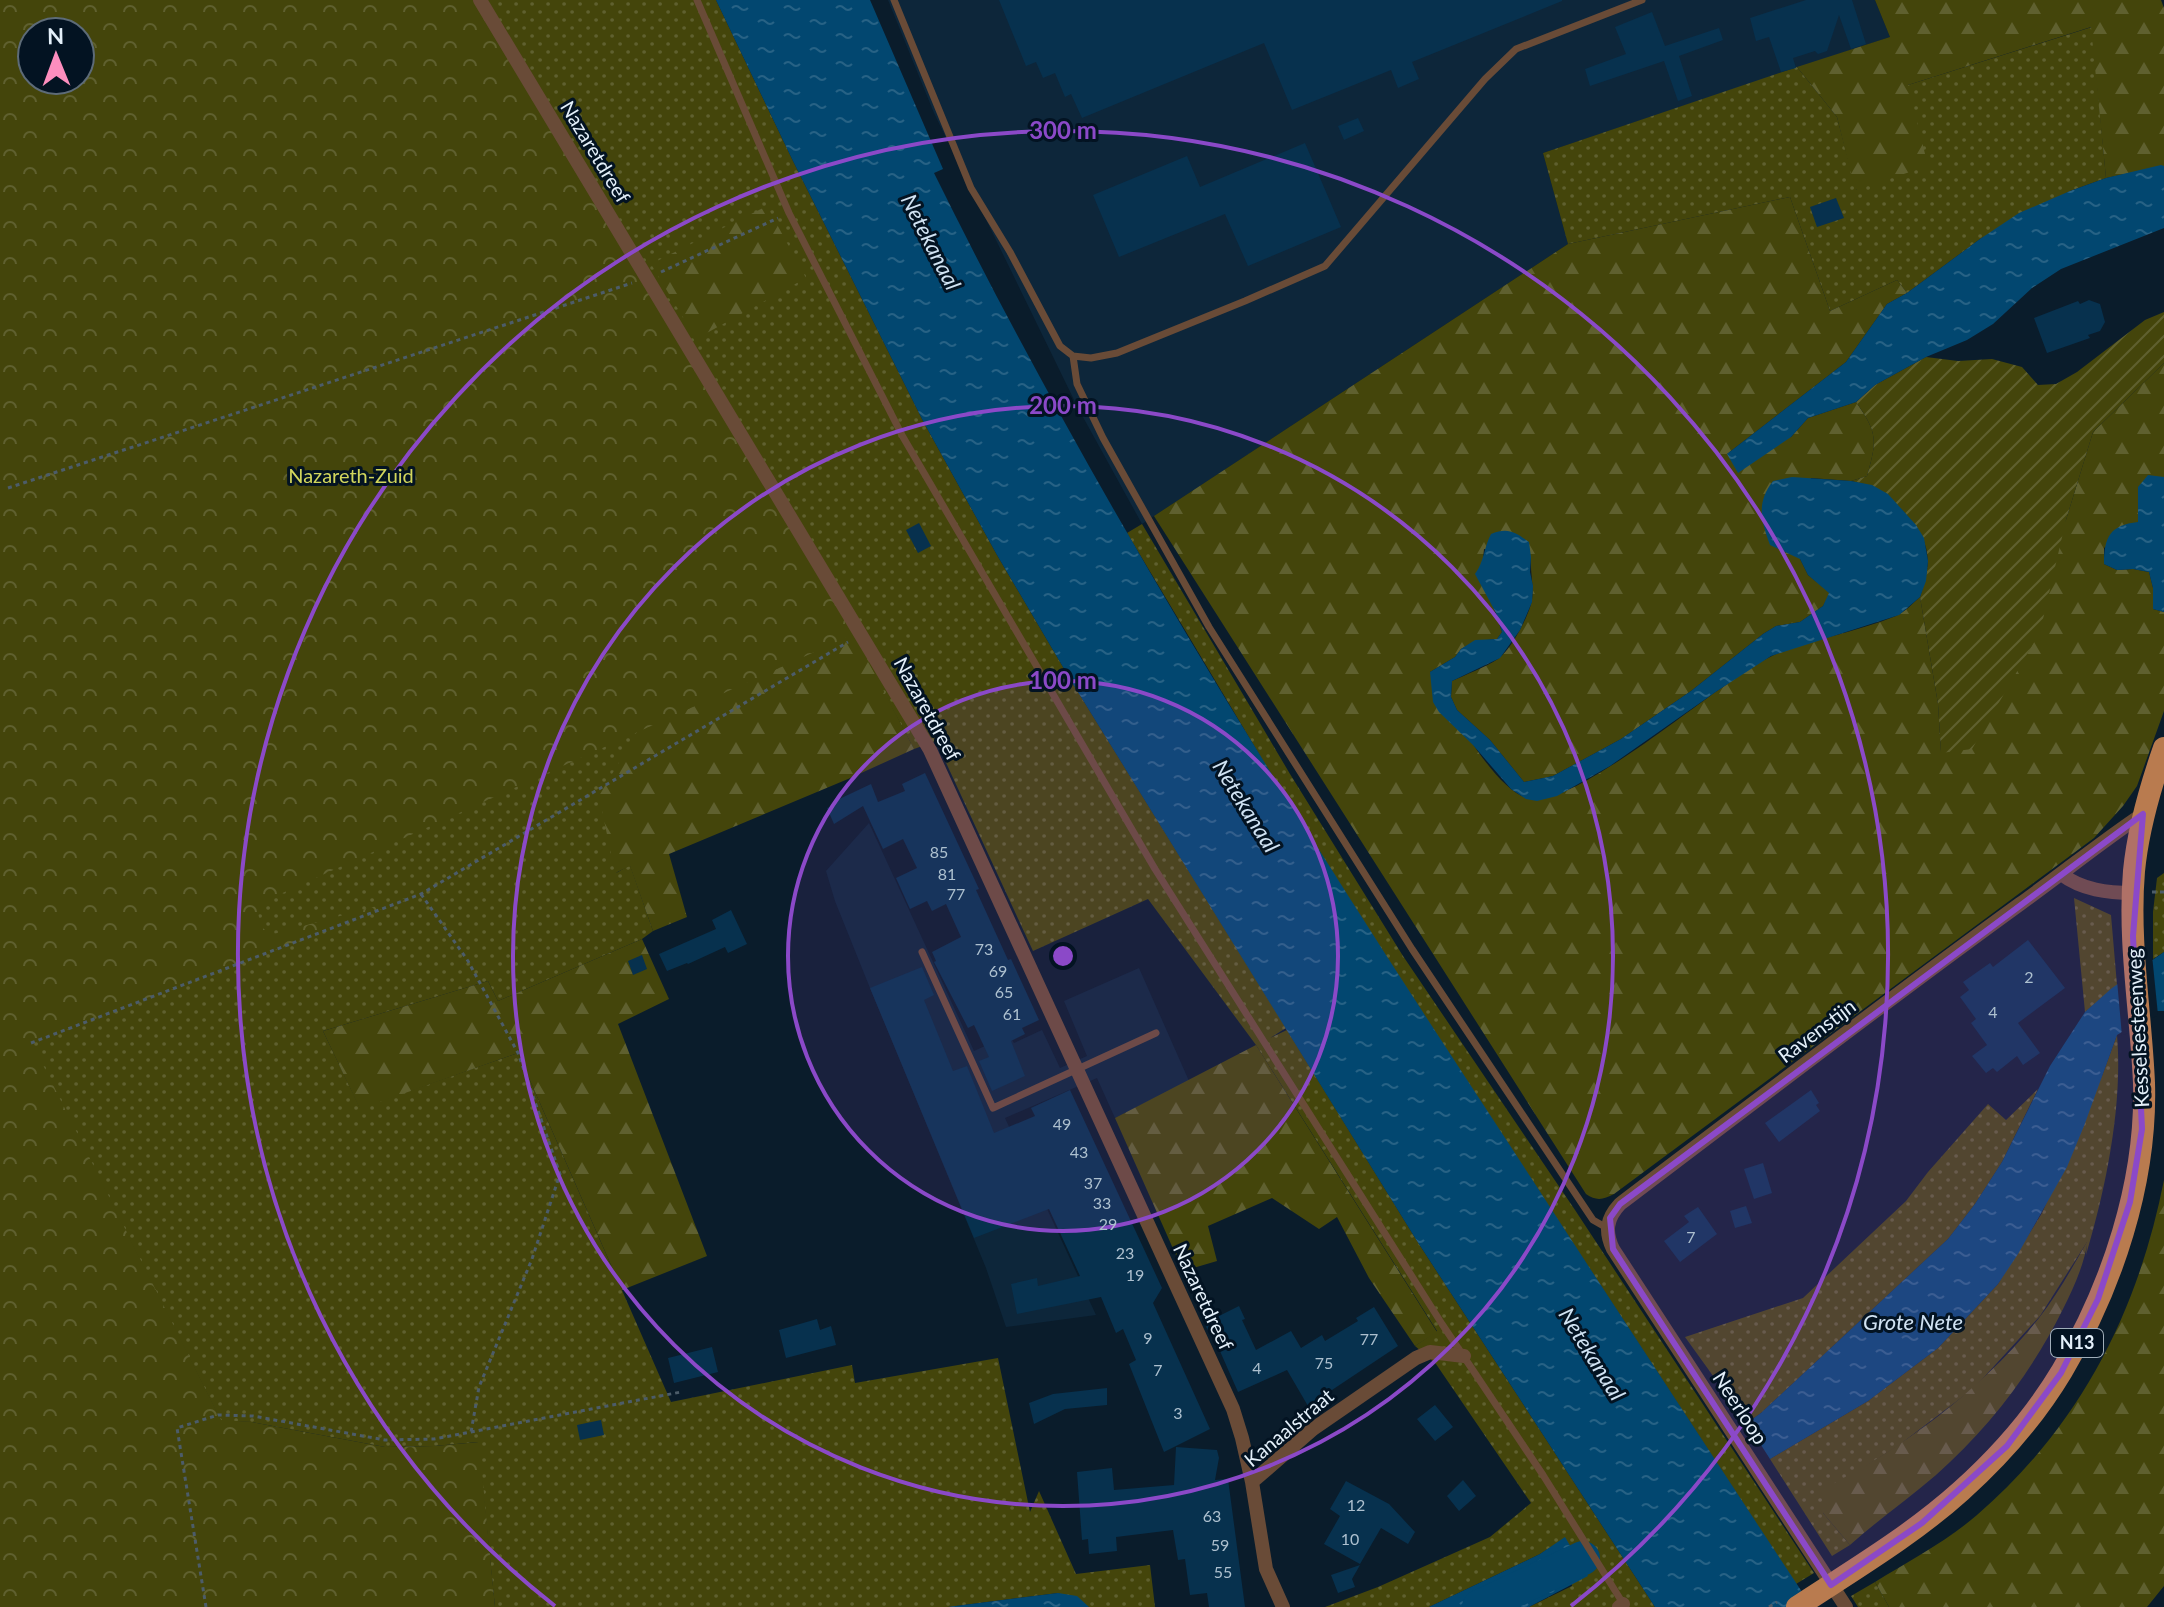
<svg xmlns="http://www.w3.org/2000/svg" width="2164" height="1607" viewBox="0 0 2164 1607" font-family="Lato,sans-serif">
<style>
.built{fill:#0d263a}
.grass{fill:url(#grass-dots);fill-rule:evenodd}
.forest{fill:url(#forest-firs)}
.park{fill:url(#park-crowns);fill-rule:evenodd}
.garden{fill:url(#garden-furrows)}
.water{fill:url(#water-ripples)}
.pier{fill:#0a1c2b}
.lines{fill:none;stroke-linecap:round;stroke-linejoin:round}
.river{stroke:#024770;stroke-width:34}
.building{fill:#07314e}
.path{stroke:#4c5c69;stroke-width:3;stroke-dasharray:4 4;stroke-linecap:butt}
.lane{stroke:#694b37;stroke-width:7}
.street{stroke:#694b37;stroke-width:14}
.primary{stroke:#b97b4f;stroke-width:22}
.marked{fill:#8b49c8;fill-opacity:0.2;stroke:#8b49c8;stroke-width:6;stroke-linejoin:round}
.ring{fill:none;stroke:#8b49c8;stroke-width:4}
.labels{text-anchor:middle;stroke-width:6;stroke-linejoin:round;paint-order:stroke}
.number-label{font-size:16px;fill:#adc0cf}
.shield{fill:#031322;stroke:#a0aeb9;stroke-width:2}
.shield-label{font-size:18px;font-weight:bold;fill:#e4f0fa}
.street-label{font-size:20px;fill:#e4f0fa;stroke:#031322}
.park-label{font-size:20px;fill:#d2d65c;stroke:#031322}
.water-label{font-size:22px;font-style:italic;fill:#d1e3f3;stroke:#031322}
.centre{fill:#8b49c8;stroke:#031322;stroke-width:4}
.ring-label{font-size:24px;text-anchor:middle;font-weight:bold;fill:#8b49c8;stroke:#031322;stroke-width:6;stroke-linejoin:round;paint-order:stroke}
</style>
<defs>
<pattern id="grass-dots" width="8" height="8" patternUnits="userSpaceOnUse" patternTransform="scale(2)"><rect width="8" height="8" fill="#44450b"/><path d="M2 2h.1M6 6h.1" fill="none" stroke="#5f602f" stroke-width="1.8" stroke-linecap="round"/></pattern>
<pattern id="forest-firs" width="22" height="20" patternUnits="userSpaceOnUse" patternTransform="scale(2)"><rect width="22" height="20" fill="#44450b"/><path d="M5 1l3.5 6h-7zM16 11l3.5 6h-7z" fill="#5f602f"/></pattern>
<pattern id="park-crowns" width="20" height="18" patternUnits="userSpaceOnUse" patternTransform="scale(2)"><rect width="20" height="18" fill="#44450b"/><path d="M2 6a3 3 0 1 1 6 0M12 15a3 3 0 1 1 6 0" fill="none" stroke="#5f602f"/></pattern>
<pattern id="garden-furrows" width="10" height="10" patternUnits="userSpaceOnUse" patternTransform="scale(2)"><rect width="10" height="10" fill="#44450b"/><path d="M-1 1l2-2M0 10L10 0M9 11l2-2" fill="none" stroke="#5f602f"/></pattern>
<pattern id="water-ripples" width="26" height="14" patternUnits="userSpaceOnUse" patternTransform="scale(2)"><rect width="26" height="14" fill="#024770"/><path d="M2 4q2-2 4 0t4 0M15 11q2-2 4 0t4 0" fill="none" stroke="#276285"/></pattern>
</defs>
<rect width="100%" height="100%" fill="#0a1c2b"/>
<!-- built -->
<path class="built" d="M888,0h987l15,37 -347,116 25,91 -426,280 -64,-116 -144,-295z
M869,823l105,228 35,-16 5,8 28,-13 18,38 27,-12 -23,-55 75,-33 50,113 -74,37 -18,-40 -92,40 91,197 -90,12 -20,-59 -116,-280 -35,-87 -9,-30z"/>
<!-- grass -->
<path class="grass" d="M0,0h716l76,159 131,262 74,134 76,129 213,344 -16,10 17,-8 130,211 238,366h-126l43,-21 -7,-48 -25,16 -111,53h-104l53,-20 112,-50 41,-34 -95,-139 -21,-18 22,-15 -181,-286 -108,-146 -115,52 -97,-210 -22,8 -61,-114 -237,238 14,-8 23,66 -11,8 -144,62 -10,-20 -165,50 37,77 158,-55 153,349 181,-37 3,18 143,-25 32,154 9,-21 37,83 74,-9 5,42h-66l-31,-14 -110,14h-453l-17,-165 -44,4 -49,1 -133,-25 -31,-1 -190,-378 -31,-543zM32,32h48v48h-48z
M2092,27l14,151 -36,13 -90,48 -73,54 -10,-13 -67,31 -40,-114 -222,47 -25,-91 254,-86 40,50 19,73 52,-105z
M1142,524l148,250 113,182 172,254 239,363 -18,11 -405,-619 -114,-181 -150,-251z
M2164,873v79l-11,7v-47l4,-34z
M2074,898l37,17 6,70 -32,27z
M2117,1035c6,70 -11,153 -31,220l1,-13 -47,74 -66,72 -75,57 -36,23 -40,45 27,32 -18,11 -62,-97 98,-58 70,-53 60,-64 44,-71 60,-137z
M2038,1089l-36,73 -27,42 -27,35 -187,174 -14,10 -62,-86 118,-39 103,-97 22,-29 60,-68 18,16z
M1875,1582l14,25h-31l-7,-11z"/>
<!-- forest -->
<path class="forest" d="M1875,0h286l3,8v158l-58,12 -15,-151 -183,58 20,81 -73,24 -18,-73 -40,-50 93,-30z
M1790,197l40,114 67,-31 10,13 -20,11 -41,58 -119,92 64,-17 17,-19 48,-16c22,31 21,39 11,74l-16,5 -40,-3 -11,81 8,16 22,18 -7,13 -23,16 -24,4 -13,8 -72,57 -70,48 -68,37 -29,6 -34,-42 -33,-30 -6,-13 1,-16c15,-7 32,-13 46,-22 13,-9 31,-43 34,-59 2,-14 -2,-28 -1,-43l-47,-8c-4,30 9,55 18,83l-5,7 -22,2 -14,8 -6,8 -25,15c19,32 63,119 100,127 36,9 154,-85 187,-108 18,-12 37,-27 57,-36 39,-16 82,-23 122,-39 9,-4 16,-12 24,-19l18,107 3,48 125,-232 27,-88 71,-69v114l-3,1 -23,44 -34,26v16l13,6 16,-1 16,3 4,16v21l11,3v99l-27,75 -14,20 -29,32 -480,356c-11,6 -18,7 -28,0l-432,-678 414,-272z
M767,206l39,72 -110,61 -45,-75z
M854,634l60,115 -66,30 -179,75 18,63 -34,14 -23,-65 -15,7 -16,-77 38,-64z
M642,939l27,60 -51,25 89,232 -85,34 -104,-237 -158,56 -37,-78 165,-50 10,20z
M1256,1045l181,287 -22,14 -46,-68 -32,-61 -18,12 -47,-31 -64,28 9,35 -34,10 -68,-153z
M2164,1180v406l-17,21h-258l-14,-25c34,-21 72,-41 102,-67 103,-89 161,-203 187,-335z
M2088,1240c-4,25 -14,47 -25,69 -31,63 -74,119 -127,166 -28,24 -58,45 -86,70l-27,-32 2,-25c81,-42 157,-99 214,-170 19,-24 34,-52 49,-78z"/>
<!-- park -->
<path class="park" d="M0,0h472l382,634 -598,271 5,21 9,9 151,-41 -389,149 189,377 31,2 133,25 49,-1 45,-4 16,165h-495zM32,32h48v48h-48z"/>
<!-- garden -->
<path class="garden" d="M2164,312v51l-71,69 -27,88 -26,112 -68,117 -31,4 -3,-49 -18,-107c13,-37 11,-56 -17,-86 -18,-19 -26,-25 -52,-30l16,-5c10,-35 11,-43 -11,-74l19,-17 51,-28 32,4 34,-2 30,8 16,18 18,-1 21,-12 68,-52z"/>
<!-- water -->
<path class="water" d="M716,0h154l73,169 -9,4c167,339 370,659 577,974 100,154 200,307 301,460h-157l-238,-366 -344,-557 -76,-129 -74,-134 -131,-262z
M2161,165l3,1v62l-103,41 -29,19 -39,36 -26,16 -41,17 -51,28 -19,17 -48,16 -17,19 -53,36 -11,-19 119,-92 41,-58 20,-11 73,-54 39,-26 51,-22 36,-13z
M2148,475l16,2v135l-11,-3v-21l-4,-16 -16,-3 -16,1 -13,-6c0,-27 6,-39 34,-42v-35z
M1792,477l59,4 21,4 16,9 28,31 8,13 4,23 -2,20 -6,16 -21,18 -128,41 -54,35 -107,75 -53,30 -20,5 -11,-2 -15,-10 -38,-44 -34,-33 -6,-10 -3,-30 25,-15 6,-8 14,-9 22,-1 5,-7 -6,-19 -21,-39c9,-12 9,-27 16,-40 17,-7 24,-2 38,8l2,15 -1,15 3,14 -1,16 -12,28 -20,28 -48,23 -1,16 6,13 33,30 34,42 29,-6 68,-37 70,-48 72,-57 13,-8 24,-4 23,-16 6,-13 -21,-18 -8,-16 -30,-14c-9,-25 -14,-42 3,-64z
M2164,952v59h-8l-39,24 -33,91 -17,41 -49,87 -20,30 -60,64 -70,53 -98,58 -23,-36 14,-10 187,-174 27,-35 27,-42 48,-96 35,-54 27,-24z
M1565,1537l23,39 -59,31h-100l111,-53z
M1058,1593l19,3 12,11h-141z"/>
<!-- pier -->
<path class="pier" d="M2152,955l6,60 -36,21 -5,-56z"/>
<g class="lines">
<!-- river -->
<path class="river" d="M1479,1607l104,-49"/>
</g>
<!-- building -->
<path class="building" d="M999,0h563v1l-150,61 7,17 -21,9 -7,-18 -99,40 -28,-67 -182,75 -11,-24 -6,3 -10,-24 -12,5 -7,-16 -10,4z
M1806,0h46l14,44 -15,5 -12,-34 -12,36 -9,3 -3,-3 -22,7 3,10 -15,4 -12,-35 -13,4 -6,-23z
M1652,12l13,34 54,-18 4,12 -44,16 13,40 -14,5 -14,-40 -74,25 -5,-17 41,-15 -11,-27z
M1358,118l6,13 -20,9 -6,-14z
M1305,143l36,84 -93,39 -23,-52 -106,43 -26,-62 94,-39 13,31z
M1836,198l8,20 -27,9 -7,-20z
M2089,300l11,4 5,18 -5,9 -12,4 2,3 -43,15 -13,-35 44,-17 2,3z
M919,523l12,23 -13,7 -12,-23z
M925,773l54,116 -3,1 32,70 3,-1 28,61 -17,8 3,6 -14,7 14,35 -33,15 -13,-30 10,-4 -15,-32 -6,3 -34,-66 2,-1 -4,-9 29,-15 -15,-33 -14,7 -5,-10 -17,8 -14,-31 21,-10 -14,-29 -20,10 -20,-43 -29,18 -7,-16 7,-3 -1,-3 38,-18 7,18 27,-11 -3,-7z
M731,910l16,34 -19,9 -3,-6 -37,17 -1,-1 -20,8 -8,-17 57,-25 -4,-9z
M2028,940l37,48 -47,35 22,30 -17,12 -6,-9 -20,16 -4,-4 -7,5 -14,-17 15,-11 -16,-22 5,-4 -16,-22 9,-7 -6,-8 27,-19 3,4z
M1063,945l6,13 -13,6 -6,-13z
M642,955l5,14 -14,6 -5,-14z
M922,967l12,28 -10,5 29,71 14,-5 27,67 41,-17 -4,-8 39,-18 92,198 -9,15 57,126 -46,23 -35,-88 7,-4 -13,-31 -7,4 -15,-36 -84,17 -6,-30 26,-6 1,8 42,-10 -31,-67 -75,29 -104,-250z
M1811,1090l8,13 -3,2 4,6 -41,31 -14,-19z
M1763,1163l9,30 -18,6 -10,-30z
M1746,1206l6,17 -17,5 -5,-17z
M1698,1207l19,27 -37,28 -16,-21 25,-19 -5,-6z
M1239,1306l6,13 -3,1 14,30 35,-19 10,17 21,-13 3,6 33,-20 -2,-3 18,-11 24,39 -90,60 -21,-36 -49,22 -26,-59 -2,1 -5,-9 2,-3z
M817,1319l3,11 11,-4 5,19 -50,13 -7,-28z
M712,1347l6,25 -44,11 -6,-25z
M1107,1388v17l-42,4 -31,15 -5,-21 24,-9z
M1435,1405l18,22 -18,14 -18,-22z
M601,1420l3,15 -24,5 -3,-15z
M1176,1447l41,3 2,8 -4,22 13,-1 17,128h-36l-2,-14 -17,2 -5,-36 -7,1 -5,-30 -57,7 1,14 -28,3 -1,-15 -6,1 -5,-68 35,-4 2,22 60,-5z
M1463,1480l13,16 -17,15 -12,-15z
M1346,1481l43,23 26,28 -7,12 -27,-16 -21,36 -36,-20 16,-28 -10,-7z
M1360,1565l-8,14 3,8 -17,6 -7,-18z"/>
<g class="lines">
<!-- path -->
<path class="path" d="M661,272l117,-54
M8,488l624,-205
M2152,892h12
M421,894l47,67 50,92 42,121 -28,85 -53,128 -8,45
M31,1043l390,-149 427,-252
M206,1607l-29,-179 41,-13 35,1 132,24 49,-1 247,-47
M1769,1607l8,-5"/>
<!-- lane -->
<path class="lane" d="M697,0l92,213 114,224 252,432 287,455 101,151 81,130
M894,0l77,188 39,64 50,94 13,10 18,2 26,-5 128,-52 80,-35 160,-187 31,-30 126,-49
M1073,356l4,28 26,54 106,189 203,322 181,271 14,8
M922,952l71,156 163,-75"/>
<!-- street -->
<path class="street" d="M480,0l450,750 303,659 9,29 10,44 14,87 17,38
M2061,874c21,16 47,19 72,19
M1252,1482l61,-53 103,-71 14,-6 34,4
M1619,1607l4,-3
M1846,1607l-233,-358c-8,-17 -7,-30 7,-45 133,-101 265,-202 400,-300 42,-30 81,-62 123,-90"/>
<!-- primary -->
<path class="primary" d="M1797,1607c56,-37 114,-71 164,-116 38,-34 74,-75 101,-120 50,-84 85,-189 82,-288 -3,-70 -16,-141 -10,-212 4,-42 16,-83 30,-123"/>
</g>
<!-- marked area -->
<path class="marked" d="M2143,814l-10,122 9,193 -12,73 -32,97 -37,74 -54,73 -85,77 -91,62 -218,-336 -3,-31 10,-14z"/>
<!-- distance rings -->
<circle cx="1063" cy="956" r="275" fill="#8b49c8" fill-opacity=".12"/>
<g class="ring">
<circle cx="1063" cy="956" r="275"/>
<circle cx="1063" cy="956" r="550"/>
<path d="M555 1606A825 825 0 1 1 1571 1606"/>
</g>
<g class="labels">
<!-- number labels -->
<g class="number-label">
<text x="939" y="858">85</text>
<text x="947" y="880">81</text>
<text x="956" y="900">77</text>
<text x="984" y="955">73</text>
<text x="998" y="977">69</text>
<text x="2029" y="983">2</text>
<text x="1004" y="998">65</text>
<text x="1993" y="1018">4</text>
<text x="1012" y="1020">61</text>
<text x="1062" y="1130">49</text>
<text x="1079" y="1158">43</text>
<text x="1093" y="1189">37</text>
<text x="1102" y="1209">33</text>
<text x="1108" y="1230">29</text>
<text x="1691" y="1243">7</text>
<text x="1125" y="1259">23</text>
<text x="1135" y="1281">19</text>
<text x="1148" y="1344">9</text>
<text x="1369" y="1345">77</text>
<text x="1324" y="1369">75</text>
<text x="1257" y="1374">4</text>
<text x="1158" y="1376">7</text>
<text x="1178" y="1419">3</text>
<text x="1356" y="1511">12</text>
<text x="1212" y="1522">63</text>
<text x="1350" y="1545">10</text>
<text x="1220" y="1551">59</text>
<text x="1223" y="1578">55</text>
</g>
<!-- shield labels -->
<rect class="shield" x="2051" y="1329" width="52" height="28" rx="6"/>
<g class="shield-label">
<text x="2077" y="1349">N13</text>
</g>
<!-- street labels -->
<g class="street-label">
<text transform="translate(595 152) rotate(59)" y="7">Nazaretdreef</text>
<text transform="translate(927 709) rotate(61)" y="7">Nazaretdreef</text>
<text transform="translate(2138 1028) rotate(-93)" y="7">Kesselsesteenweg</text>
<text transform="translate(1817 1031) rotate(-37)" y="7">Ravenstijn</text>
<text transform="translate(1203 1297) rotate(65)" y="7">Nazaretdreef</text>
<text transform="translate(1740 1408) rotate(57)" y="7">Neerloop</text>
<text transform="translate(1289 1428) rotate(-40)" y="7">Kanaalstraat</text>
</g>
<!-- park labels -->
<g class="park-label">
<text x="351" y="483">Nazareth-Zuid</text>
</g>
<!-- water labels -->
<g class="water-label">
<text transform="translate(931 242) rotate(63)" y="8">Netekanaal</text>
<text transform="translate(1246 806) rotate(58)" y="8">Netekanaal</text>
<text x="1913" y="1330">Grote Nete</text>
<text transform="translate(1592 1354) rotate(58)" y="8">Netekanaal</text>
</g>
</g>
<circle cx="1063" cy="956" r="12" class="centre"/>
<g class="ring-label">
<text x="1063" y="139">300 m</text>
<text x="1063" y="414">200 m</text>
<text x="1063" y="689">100 m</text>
</g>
<!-- north arrow -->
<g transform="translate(56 56) rotate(359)"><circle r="38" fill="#031322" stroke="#5d6b78" stroke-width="2"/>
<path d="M0-6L14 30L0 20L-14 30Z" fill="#fd8ebe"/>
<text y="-12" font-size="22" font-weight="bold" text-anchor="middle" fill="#e4f0fa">N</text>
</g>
</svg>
